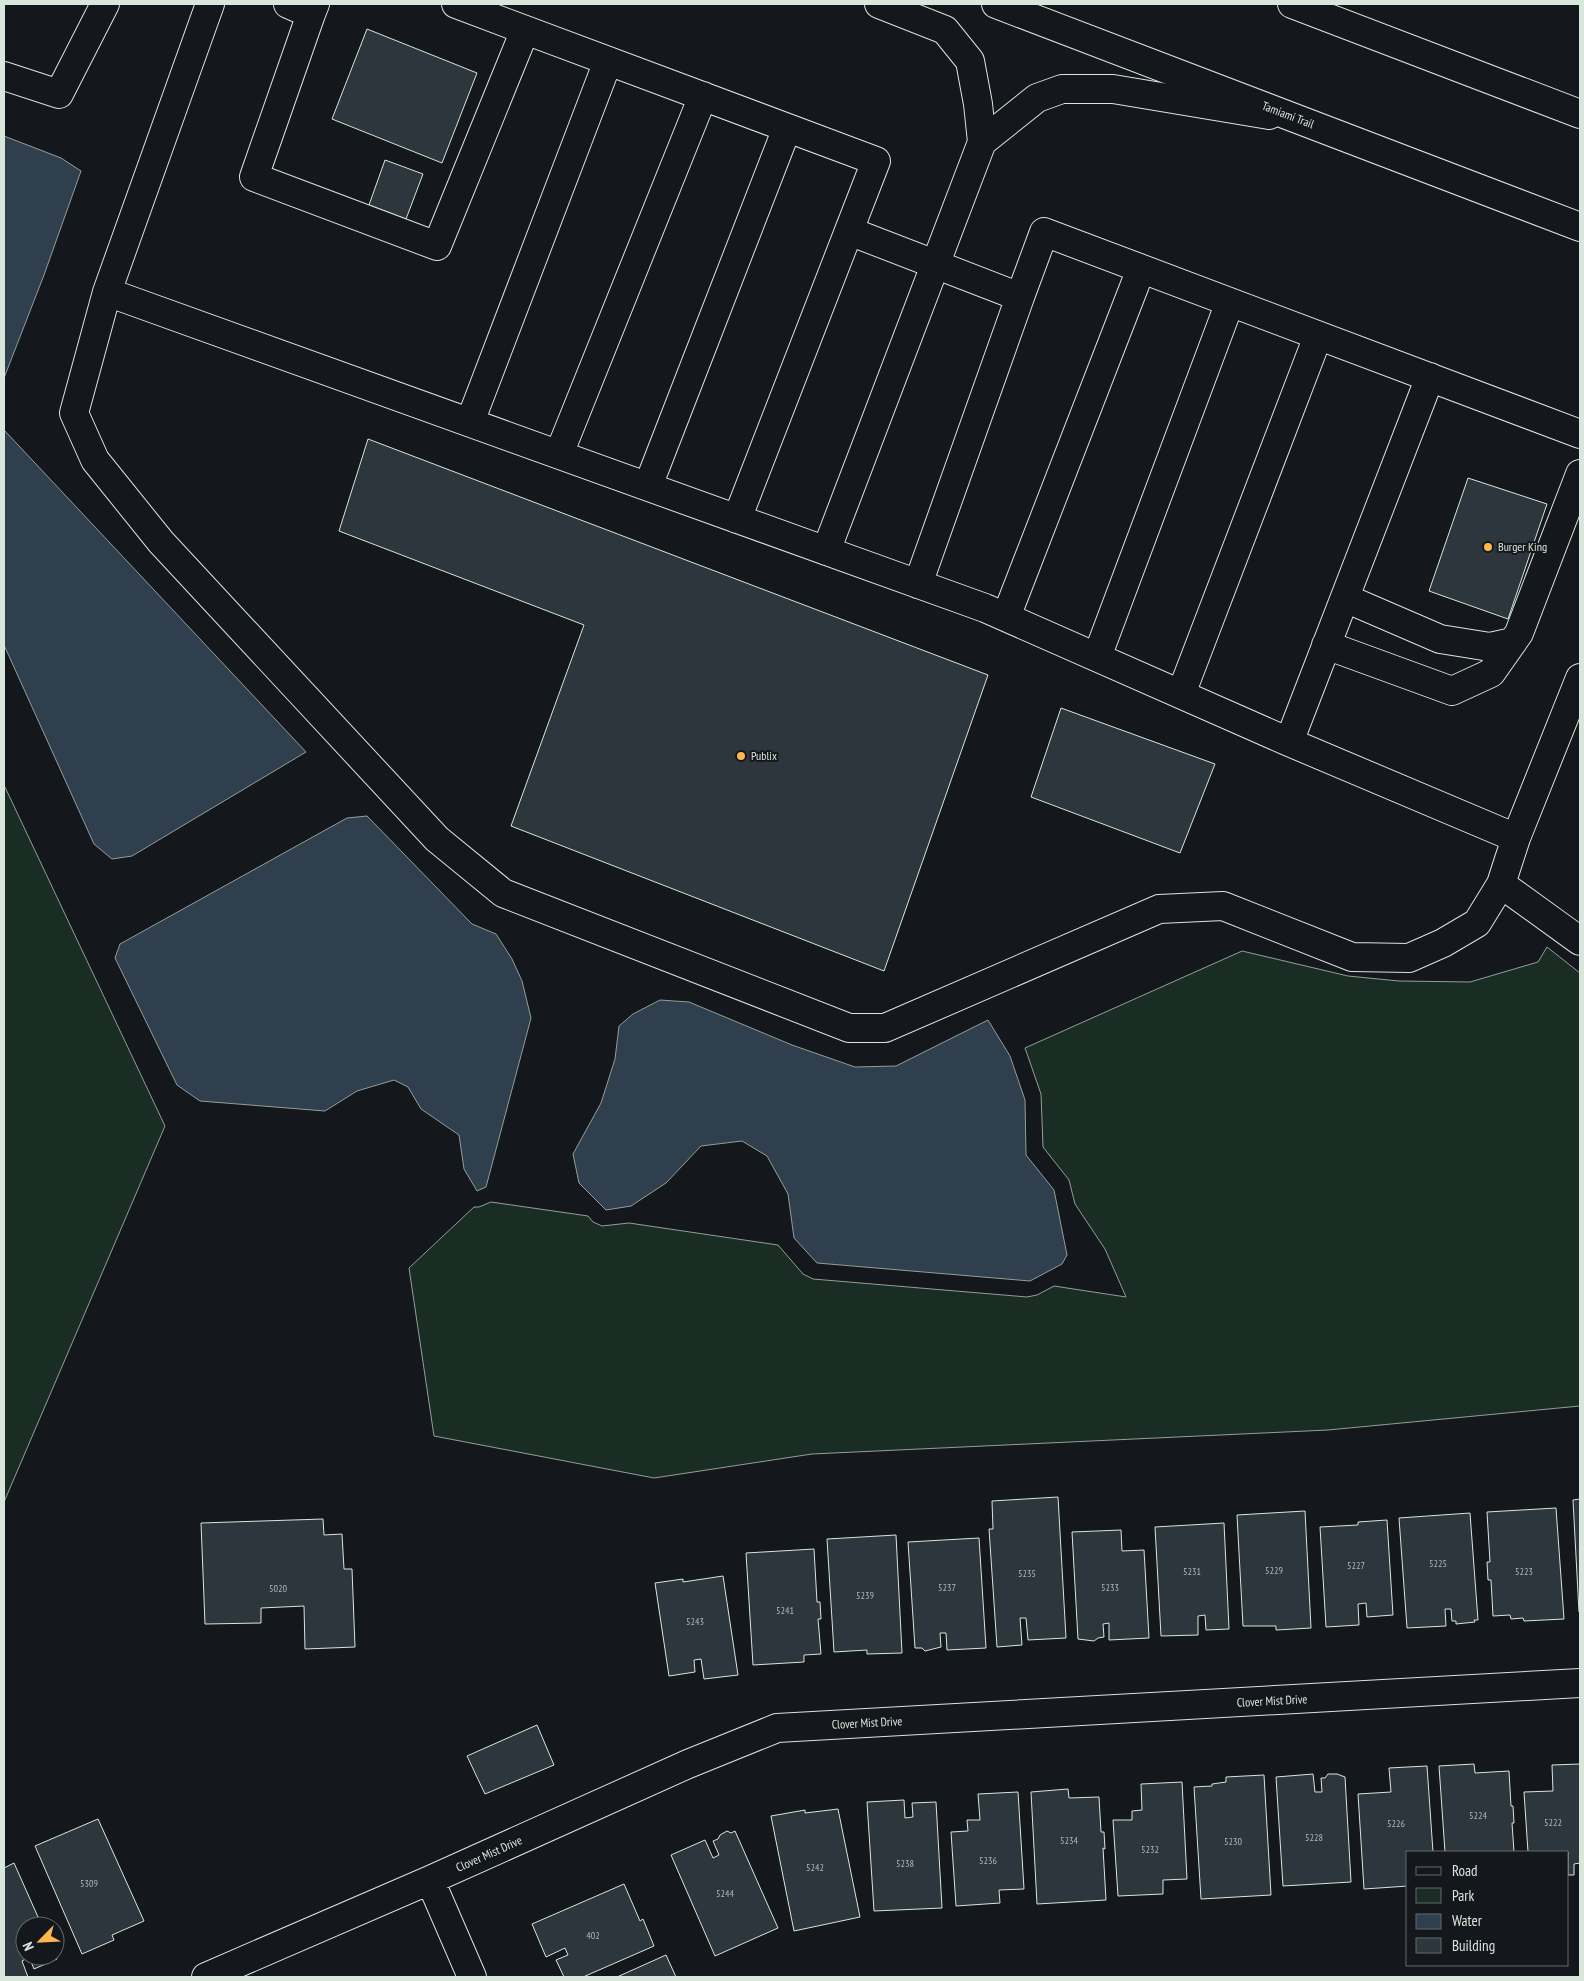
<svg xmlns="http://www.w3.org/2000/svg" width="1584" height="1981" viewBox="0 0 1584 1981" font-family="'PT Sans Narrow',sans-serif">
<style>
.green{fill:#1a2d24;stroke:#939e99}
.water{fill:#2f3f4d;stroke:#939e99}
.building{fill:#2c363c;stroke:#d8e6dc}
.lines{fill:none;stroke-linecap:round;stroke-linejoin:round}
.minor-casing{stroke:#d8e6dc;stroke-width:30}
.major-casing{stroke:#d8e6dc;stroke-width:30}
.minor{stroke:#14181c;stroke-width:28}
.major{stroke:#14181c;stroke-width:28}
.poi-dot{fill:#ffb74d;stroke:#14181c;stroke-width:2}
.labels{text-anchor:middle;stroke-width:4;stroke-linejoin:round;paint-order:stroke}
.number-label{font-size:10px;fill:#adbab4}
.street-label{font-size:12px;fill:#d8e6dc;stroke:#14181c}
.poi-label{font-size:12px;fill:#d8e6dc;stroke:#14181c;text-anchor:start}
</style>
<rect width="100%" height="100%" fill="#14181c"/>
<!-- green -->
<path class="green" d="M4,785l161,341 -161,376z
M1547,947l33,26v433l-252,24 -516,24 -158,24 -220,-42 -25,-168 65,-61h5l12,-5 97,14 5,6 9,4 27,-3 149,22 25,29 10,5 214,18 10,-2 17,-9 72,11 -21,-48 -30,-45 -6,-24 -26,-33 -2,-53 -16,-46 217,-97 106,25 51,5 71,1 68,-20z"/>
<!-- water -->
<path class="water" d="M4,136l57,22 20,13 -37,104 -40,103z
M4,430l302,322 -174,104 -20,3 -18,-15 -90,-199z
M367,816l105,108 24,10 16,25 10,22 9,37 -45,169 -9,4 -13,-22 -5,-34 -38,-26 -13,-22 -14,-7 -37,11 -32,20 -125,-10 -23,-16 -62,-127 5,-14 227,-126z
M660,1000l29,2 103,43 63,22 41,-1 92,-46 22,36 15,44 1,55 28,35 13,65 -5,9 -32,17 -213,-18 -23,-25 -6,-44 -21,-38 -25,-15 -41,5 -35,37 -35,23 -25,4 -27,-27 -6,-29 28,-51 14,-44 4,-33 14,-12z"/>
<!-- building -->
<path class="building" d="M367,29l110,44 -35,90 -110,-44z
M385,160l38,14 -17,45 -37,-14z
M368,439l620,236 -104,296 -373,-145 73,-201 -245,-94z
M1468,478l79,26 -39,115 -79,-28z
M1061,708l154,56 -35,89 -149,-56z
M1058,1497l8,141 -38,2 -2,-22h-6l2,27 -25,2 -8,-118h4l-1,-28z
M1580,1499v113h-1l-6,-112z
M1556,1508l8,111 -40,2 -1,-3 -12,1 -1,-4 -17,1 -2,-36h-3l-1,-18h3l-3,-50z
M1305,1511l6,117 -35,2v-4h-33l-6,-111z
M1470,1513l8,107h-4l1,2 -19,2v-3h-4l-1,-12h-6l1,17 -39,2 -8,-110z
M323,1519l1,16 18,-1 2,35h8l3,78 -50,2 -1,-43 -43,2v15l-56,1 -4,-101z
M1387,1520l6,95 -26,2 -1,-14 -8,1 1,21 -33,2 -6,-100 38,-2v-3z
M1224,1523l5,106 -23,1 -1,-15 -7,1v19l-37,1 -6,-109z
M1121,1530l1,21 22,-1 5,88 -40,2v-17l-6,1 1,13 -6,1 -4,3 -16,-2 -6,-107z
M896,1535l6,118 -35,1v-4l-33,2 -7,-113z
M979,1538l7,110 -39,2 -1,-17h-6l1,14 -16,4 -3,-3h-7l-7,-106z
M814,1549l3,53h3l1,17h-3l3,35 -17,1v7l-51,3 -7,-112z
M723,1576l15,99 -34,4 -3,-20 -7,1 1,12 -26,4 -14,-93 28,-4v3z
M537,1725l17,40 -69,29 -18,-38z
M1474,1764l1,9 34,-2 2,35h2l1,17h-2l2,29h-69l-6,-86z
M1580,1764v99l-6,1v11h-6v-23h-40l-4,-60 29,-1 -1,-26z
M1427,1766l6,86h-25v34l-44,3 -6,-95 33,-2 -2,-24z
M1313,1774l2,18h7l-1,-14h4l3,-4h9l8,3 6,105 -68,4 -7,-109z
M1264,1775l7,120 -70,4 -7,-112 18,-1v-2l14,-2v-5z
M1182,1782l5,97 -24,1v14l-45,2 -5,-76h19v-9l10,-1 -1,-26z
M1068,1789l1,9 30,-1 2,35h3l1,17 -2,-1 3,52 -69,4 -6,-112z
M1018,1792l6,97 -25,1 1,13 -44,3 -5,-74 17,-1 -1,-11h13l-2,-26z
M904,1800l1,18 8,-1 -1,-14 24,-1 6,106 -68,3 -7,-109z
M838,1809l22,108 -66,14 -23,-115 34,-6v3z
M98,1819l46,102 -32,14 2,5 -32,14 -47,-108z
M727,1831l4,2 4,-2 43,97 -63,28 -44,-101 34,-15 8,18 6,-3 -6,-14 5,-2 2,-4z
M14,1863l28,63h-17v30l30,-1 2,4 -23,10 -5,-12 -7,4 6,16h-24v-109z
M624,1884l16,37 3,-2 11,27 -71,31h-19l-8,-17 12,-5 -3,-7 -19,9 -14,-33z
M666,1955l10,22h-59z"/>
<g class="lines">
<!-- minor casing -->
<g class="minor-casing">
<path id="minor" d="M210,4l-103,288 -33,121 21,47 66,82 276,297 66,54 346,135h36l274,-119 64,-3 129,51 57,1 34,-15 34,-20 24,-39 15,-46 64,-160
M288,4l23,10 4,-10
M456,4l420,157 -139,358
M311,14l-57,163 183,69 88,-216
M4,76l55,18 46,-90
M982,142l55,-44 25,-9h51l156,26
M849,231l171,66 24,-65 536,202
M107,292l878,316 304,134 227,96
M470,422l138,-361
M559,454l144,-358
M648,486l139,-358
M826,551l156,-409 -4,-38 -8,-43 -25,-31 -66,-26
M918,584l102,-287
M1345,598l95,41 50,8 23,-5
M1006,617l135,-348
M1326,645l126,46 39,-18 28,-40 61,-159
M1097,657l133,-355
M1181,694l137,-358
M1289,742l141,-365
M1501,884l79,57
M430,1880l42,97
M206,1977l224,-97 258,-116 89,-36 803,-45"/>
</g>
<!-- major casing -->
<g class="major-casing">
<path id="major" d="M996,4l584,223
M1292,4l288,110"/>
</g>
<!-- minor -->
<use href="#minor" class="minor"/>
<!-- major -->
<use href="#major" class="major"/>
</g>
<!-- markers -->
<g class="poi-dot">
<circle cx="1488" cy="547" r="5"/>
<circle cx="741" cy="756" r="5"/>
</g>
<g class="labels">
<!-- number labels -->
<g class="number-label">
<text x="1438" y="1567">5225</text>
<text x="1356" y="1569">5227</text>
<text x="1274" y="1574">5229</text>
<text x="1192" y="1575">5231</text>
<text x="1524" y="1575">5223</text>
<text x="1027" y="1577">5235</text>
<text x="947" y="1591">5237</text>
<text x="1110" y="1591">5233</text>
<text x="278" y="1592">5020</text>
<text x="865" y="1599">5239</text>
<text x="785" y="1614">5241</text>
<text x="695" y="1625">5243</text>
<text x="1478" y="1819">5224</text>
<text x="1553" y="1826">5222</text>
<text x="1396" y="1827">5226</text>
<text x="1314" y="1841">5228</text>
<text x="1069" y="1844">5234</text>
<text x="1233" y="1845">5230</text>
<text x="1150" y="1853">5232</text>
<text x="988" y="1864">5236</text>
<text x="905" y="1867">5238</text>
<text x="815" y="1871">5242</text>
<text x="89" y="1887">5309</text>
<text x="725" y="1897">5244</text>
<text x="593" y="1939">402</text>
</g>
<!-- street labels -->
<g class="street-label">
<text transform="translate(1288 115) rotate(21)" y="4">Tamiami Trail</text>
<text transform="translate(1272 1701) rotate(-3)" y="4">Clover Mist Drive</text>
<text transform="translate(867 1723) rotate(-3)" y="4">Clover Mist Drive</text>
<text transform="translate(489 1854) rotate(-24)" y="4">Clover Mist Drive</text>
</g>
<!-- poi labels -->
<g class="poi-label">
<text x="1498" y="551">Burger King</text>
<text x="751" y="760">Publix</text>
</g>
</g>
<!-- border -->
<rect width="1584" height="1981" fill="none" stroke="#d8e6dc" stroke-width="10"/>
<!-- legend -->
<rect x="1406" y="1851" width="162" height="115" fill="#14181c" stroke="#626a69"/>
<rect x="1416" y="1867" width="25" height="8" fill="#14181c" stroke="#626a69"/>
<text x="1452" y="1876" font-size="15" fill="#d8e6dc">Road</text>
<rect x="1416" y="1888" width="25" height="15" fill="#1a2d24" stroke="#626a69"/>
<text x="1452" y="1901" font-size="15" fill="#d8e6dc">Park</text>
<rect x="1416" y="1914" width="25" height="15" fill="#2f3f4d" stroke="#626a69"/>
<text x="1452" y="1926" font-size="15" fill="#d8e6dc">Water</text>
<rect x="1416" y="1938" width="25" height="15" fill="#2c363c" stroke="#626a69"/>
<text x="1452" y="1951" font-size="15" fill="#d8e6dc">Building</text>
<!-- north arrow -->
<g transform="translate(40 1941) rotate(246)"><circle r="24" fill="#14181c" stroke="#626a69"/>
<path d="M0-4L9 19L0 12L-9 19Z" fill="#ffb74d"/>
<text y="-8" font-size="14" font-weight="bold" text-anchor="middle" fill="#d8e6dc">N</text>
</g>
</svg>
